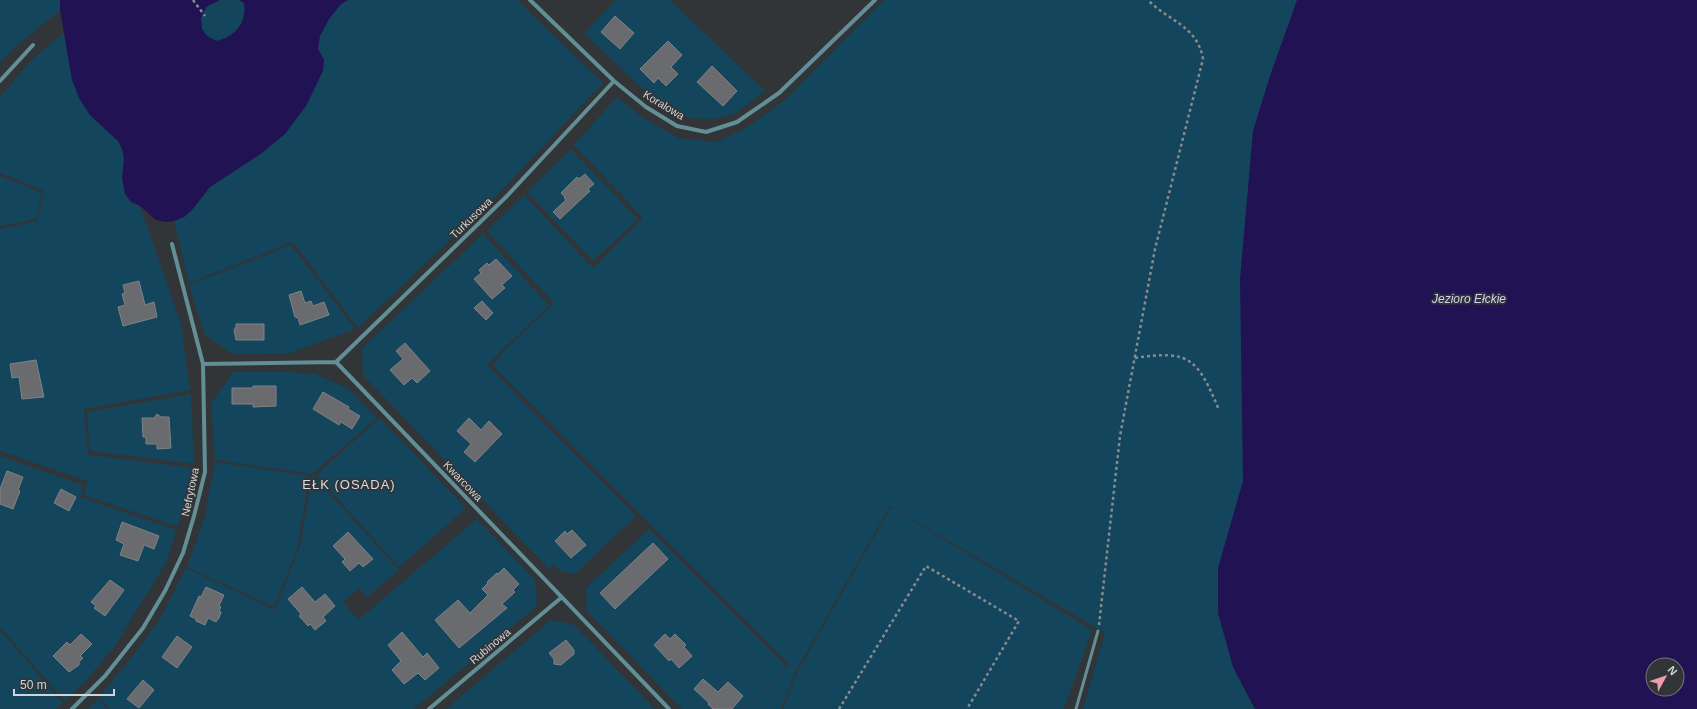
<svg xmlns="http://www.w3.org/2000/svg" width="1697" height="709" viewBox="0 0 1697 709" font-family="Arial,sans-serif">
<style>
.green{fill:#13455c}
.water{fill:#211253;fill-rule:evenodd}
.building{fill:#696b6e;stroke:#808286}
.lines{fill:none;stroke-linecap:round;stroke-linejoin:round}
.path{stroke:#888b8d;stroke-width:2.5;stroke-dasharray:3 3;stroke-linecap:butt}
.service{stroke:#628f95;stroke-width:3}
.minor{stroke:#628f95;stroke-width:4}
.labels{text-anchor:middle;stroke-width:3.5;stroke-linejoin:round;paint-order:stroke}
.street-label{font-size:11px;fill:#d2d4d6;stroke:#323537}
.water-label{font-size:12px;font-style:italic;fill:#d0d0f8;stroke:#323537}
.quarter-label{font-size:13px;letter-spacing:1px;fill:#d9dde0;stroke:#323537}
</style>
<rect width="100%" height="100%" fill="#323537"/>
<!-- green -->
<path class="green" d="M0,0h60v10l-47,39 -13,14z
M220,0h19l5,3c3,20 -9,34 -28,38l-9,-5 -5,-7 -1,-11 5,-11z
M348,0h169l86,83 -102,108 -143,137 -65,-86 -104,41 -15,-62 10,-4 8,-7 18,-23 52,-34 62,-93c-2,-3 -5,-8 -6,-11 -2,-17 17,-41 30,-49z
M616,0h54l95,91 -30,23 -23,5 -23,-1 -34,-17 -71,-68z
M884,0h431l-59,291 -23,376 22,42h-172l22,-76 -215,-127 -94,165 -15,38h-37l45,-45 -296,-298 11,-15 50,-48 -67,-72 37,-36 69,73 50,-50 -69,-73 43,-48 25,20 36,21 39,4 27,-13 41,-29z
M64,32l8,48 18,35 28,26 4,8 2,9 -2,20 9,24 9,4 41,118 9,66 -106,19 4,46 106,13 -16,59 -94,-32 3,-14 -87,-30v-222l37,-8 7,-30 -44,-18v-76l30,-35z
M571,149l67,70 -45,42 -66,-69z
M0,176l42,17 -6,26 -36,7z
M483,234l66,71 -62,60 149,151 -61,58 -15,-3 -6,-7 -5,5 -186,-194 -1,-27z
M291,245l64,84 -65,24 -57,1 -28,-19 -16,-50z
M233,372h57l25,2 34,15 28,29 -65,56 87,96 -32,27 -8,-9 -16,14 15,18 119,-101 58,61 2,26 -123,103h-304l-11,-12 33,-40 30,-41 24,-48 89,42 25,-64 12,-72 -97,-14 -4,-57z
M191,394l3,70 -104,-13 -3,-39z
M380,418l86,90 -67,59 -83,-92z
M0,456l83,29 -3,12 96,33 -9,31 -53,86 -29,35 -20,19 -65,-74z
M215,462l94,14 -12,73 -23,58 -87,-40 18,-50z
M891,507l201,123 -28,79h-281l13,-34z
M649,529l137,137 -43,43h-61l-95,-98 -1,-23z
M551,620l23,5 81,84h-209z
M0,630l63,73 -8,6h-55z
M98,699l9,10h-19z"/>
<!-- water -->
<path class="water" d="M60,0h160l-14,7 -5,11 1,11 5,7 9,5c19,-4 31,-18 28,-38l-5,-3h109l-7,4 -12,15 -9,17 -2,13 6,11 -1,11 -17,35 -21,28 -23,19 -52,34 -18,23 -8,7 -10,4 -9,1 -9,-2 -16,-14 -9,-4 -6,-8 -3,-16 2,-20 -2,-9 -4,-8 -28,-26 -10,-15 -8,-20 -12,-70z
M1297,0h400v709h-442l-22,-42 -15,-54v-45l25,-87 -3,-202 13,-148 17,-55zM1653,665h24v24h-24z"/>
<!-- building -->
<path class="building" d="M615,16l19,17 -14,16 -19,-17z
M668,41l14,14 -11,12 7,7 -12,12 -8,-8 -4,5 -14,-14z
M712,66l25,25 -14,15 -26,-24z
M585,174l9,10 -6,5 2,2 -30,28 -7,-7 13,-12 -2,-2 1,-1 -4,-4 16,-16 2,2z
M496,259l16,17 -10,9 3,3 -13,11 -18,-20 7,-6 -2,-3 8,-7 2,2z
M139,281l6,24 9,-3 3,15 -34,9 -5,-19 7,-2 -3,-11 3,-1 -2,-8z
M301,291l4,12 6,-2 2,5 11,-4 5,13 -29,10 -2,-7 -3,-1 -6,-22z
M482,301l11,12 -7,7 -12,-12z
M236,324h28v16h-28l-2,-10 2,-3z
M405,343l25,28 -13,12 -5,-5 -8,7 -14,-15 13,-11 -7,-8z
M36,360l8,37 -22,2 -3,-22 -7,1 -2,-14z
M253,386h23v20l-23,1v-3h-21v-16h21z
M323,392l26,15 -1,2 12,7 -8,13 -11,-7 -2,3 -26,-16z
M157,414l4,3h8l2,31 -14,1v-5h-11v-7h-3l-1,-19h12z
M469,418l12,12 8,-9 13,13 -27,28 -11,-10 7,-8 -14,-13z
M7,471l16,6 -5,13 2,1 -7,18 -13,-5v-15z
M61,489l15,8 -7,14 -15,-8z
M122,522l37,14 -5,13 -10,-4 -6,16 -18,-6 4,-11 -8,-4z
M572,530l14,15 -15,13 -16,-17 10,-10 2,3z
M348,532l25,27 -10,8 -4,-4 -9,8 -8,-9 3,-3 -12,-13z
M653,543l15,16 -53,50 -15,-16z
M504,568l15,16 -6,6 2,2 -13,12 5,4 -48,40 -24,-28 23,-20 12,13 18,-18 -6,-6 6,-6 -1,-1 10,-9 1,1z
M110,580l14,10 -19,26 -11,-8 2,-2 -5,-4z
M206,587l18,8 -5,11 2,1 -2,4 2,1 -2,6 -3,4 -8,-4 -3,7 -9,-4v-2l-6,-3 9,-20 2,1z
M302,587l13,15 10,-8 10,12 -12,11 3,4 -11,9 -5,-6 -2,2 -9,-10 2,-2 -13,-15z
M402,632l21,25 4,-4 12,15 -14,12 -7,-7 -14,11 -12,-14 9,-9 -13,-16z
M81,634l11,10 -12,12 3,2 -4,4v3l-10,7 -16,-16 14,-14 3,3z
M665,634l5,5 5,-5 11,11 -2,2 8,9 -13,12 -8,-9 -2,2 -15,-16z
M177,636l15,11 -15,21 -15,-11z
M566,640l8,10v4l-13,11 -7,-1v-5l-5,-6z
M703,679l15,13 10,-10 15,14 -11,13h-19l-5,-5 1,-1 -15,-14z
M143,680l11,10 -15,18 -12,-9z"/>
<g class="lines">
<!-- path -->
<path class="path" d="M193,0l12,16
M1135,358c56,-9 63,2 84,52
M1099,625l21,-189 35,-187 48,-190c-6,-34 -35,-38 -55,-59
M839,709l87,-143 93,55 -52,88"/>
<!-- service -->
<path class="service" d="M1076,709l22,-78"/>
<!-- minor -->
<path class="minor" d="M530,0l84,81 32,26 31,19 29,6 31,-10 42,-29 96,-93
M0,81l33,-36
M336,362l171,-166 107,-115
M203,364l133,-2 333,347
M72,709l33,-33 38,-48 22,-37 18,-38 11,-37 11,-44 -2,-108 -31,-120
M429,709l133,-112"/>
</g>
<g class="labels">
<!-- street labels -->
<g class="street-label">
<text transform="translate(664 105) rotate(31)" y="4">Koralowa</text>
<text transform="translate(471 218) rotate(-44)" y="4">Turkusowa</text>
<text transform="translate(463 481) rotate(46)" y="4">Kwarcowa</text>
<text transform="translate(190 492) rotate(-78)" y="4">Nefrytowa</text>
<text transform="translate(490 646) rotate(-40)" y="4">Rubinowa</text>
</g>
<!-- water labels -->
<g class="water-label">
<text x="1469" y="303">Jezioro Ełckie</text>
</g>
<!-- quarter labels -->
<g class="quarter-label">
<text x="349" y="489">EŁK (OSADA)</text>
</g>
</g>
<!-- north arrow -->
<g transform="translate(1665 677) rotate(50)"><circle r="19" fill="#323537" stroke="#727577"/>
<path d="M0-3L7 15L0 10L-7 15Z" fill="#f29aae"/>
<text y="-6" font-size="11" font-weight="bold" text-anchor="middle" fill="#d2d4d6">N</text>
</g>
<!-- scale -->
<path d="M14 689v6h100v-6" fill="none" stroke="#d2d4d6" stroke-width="2"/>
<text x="20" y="689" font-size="12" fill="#d2d4d6" stroke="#323537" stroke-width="3" paint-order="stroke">50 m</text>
</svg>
